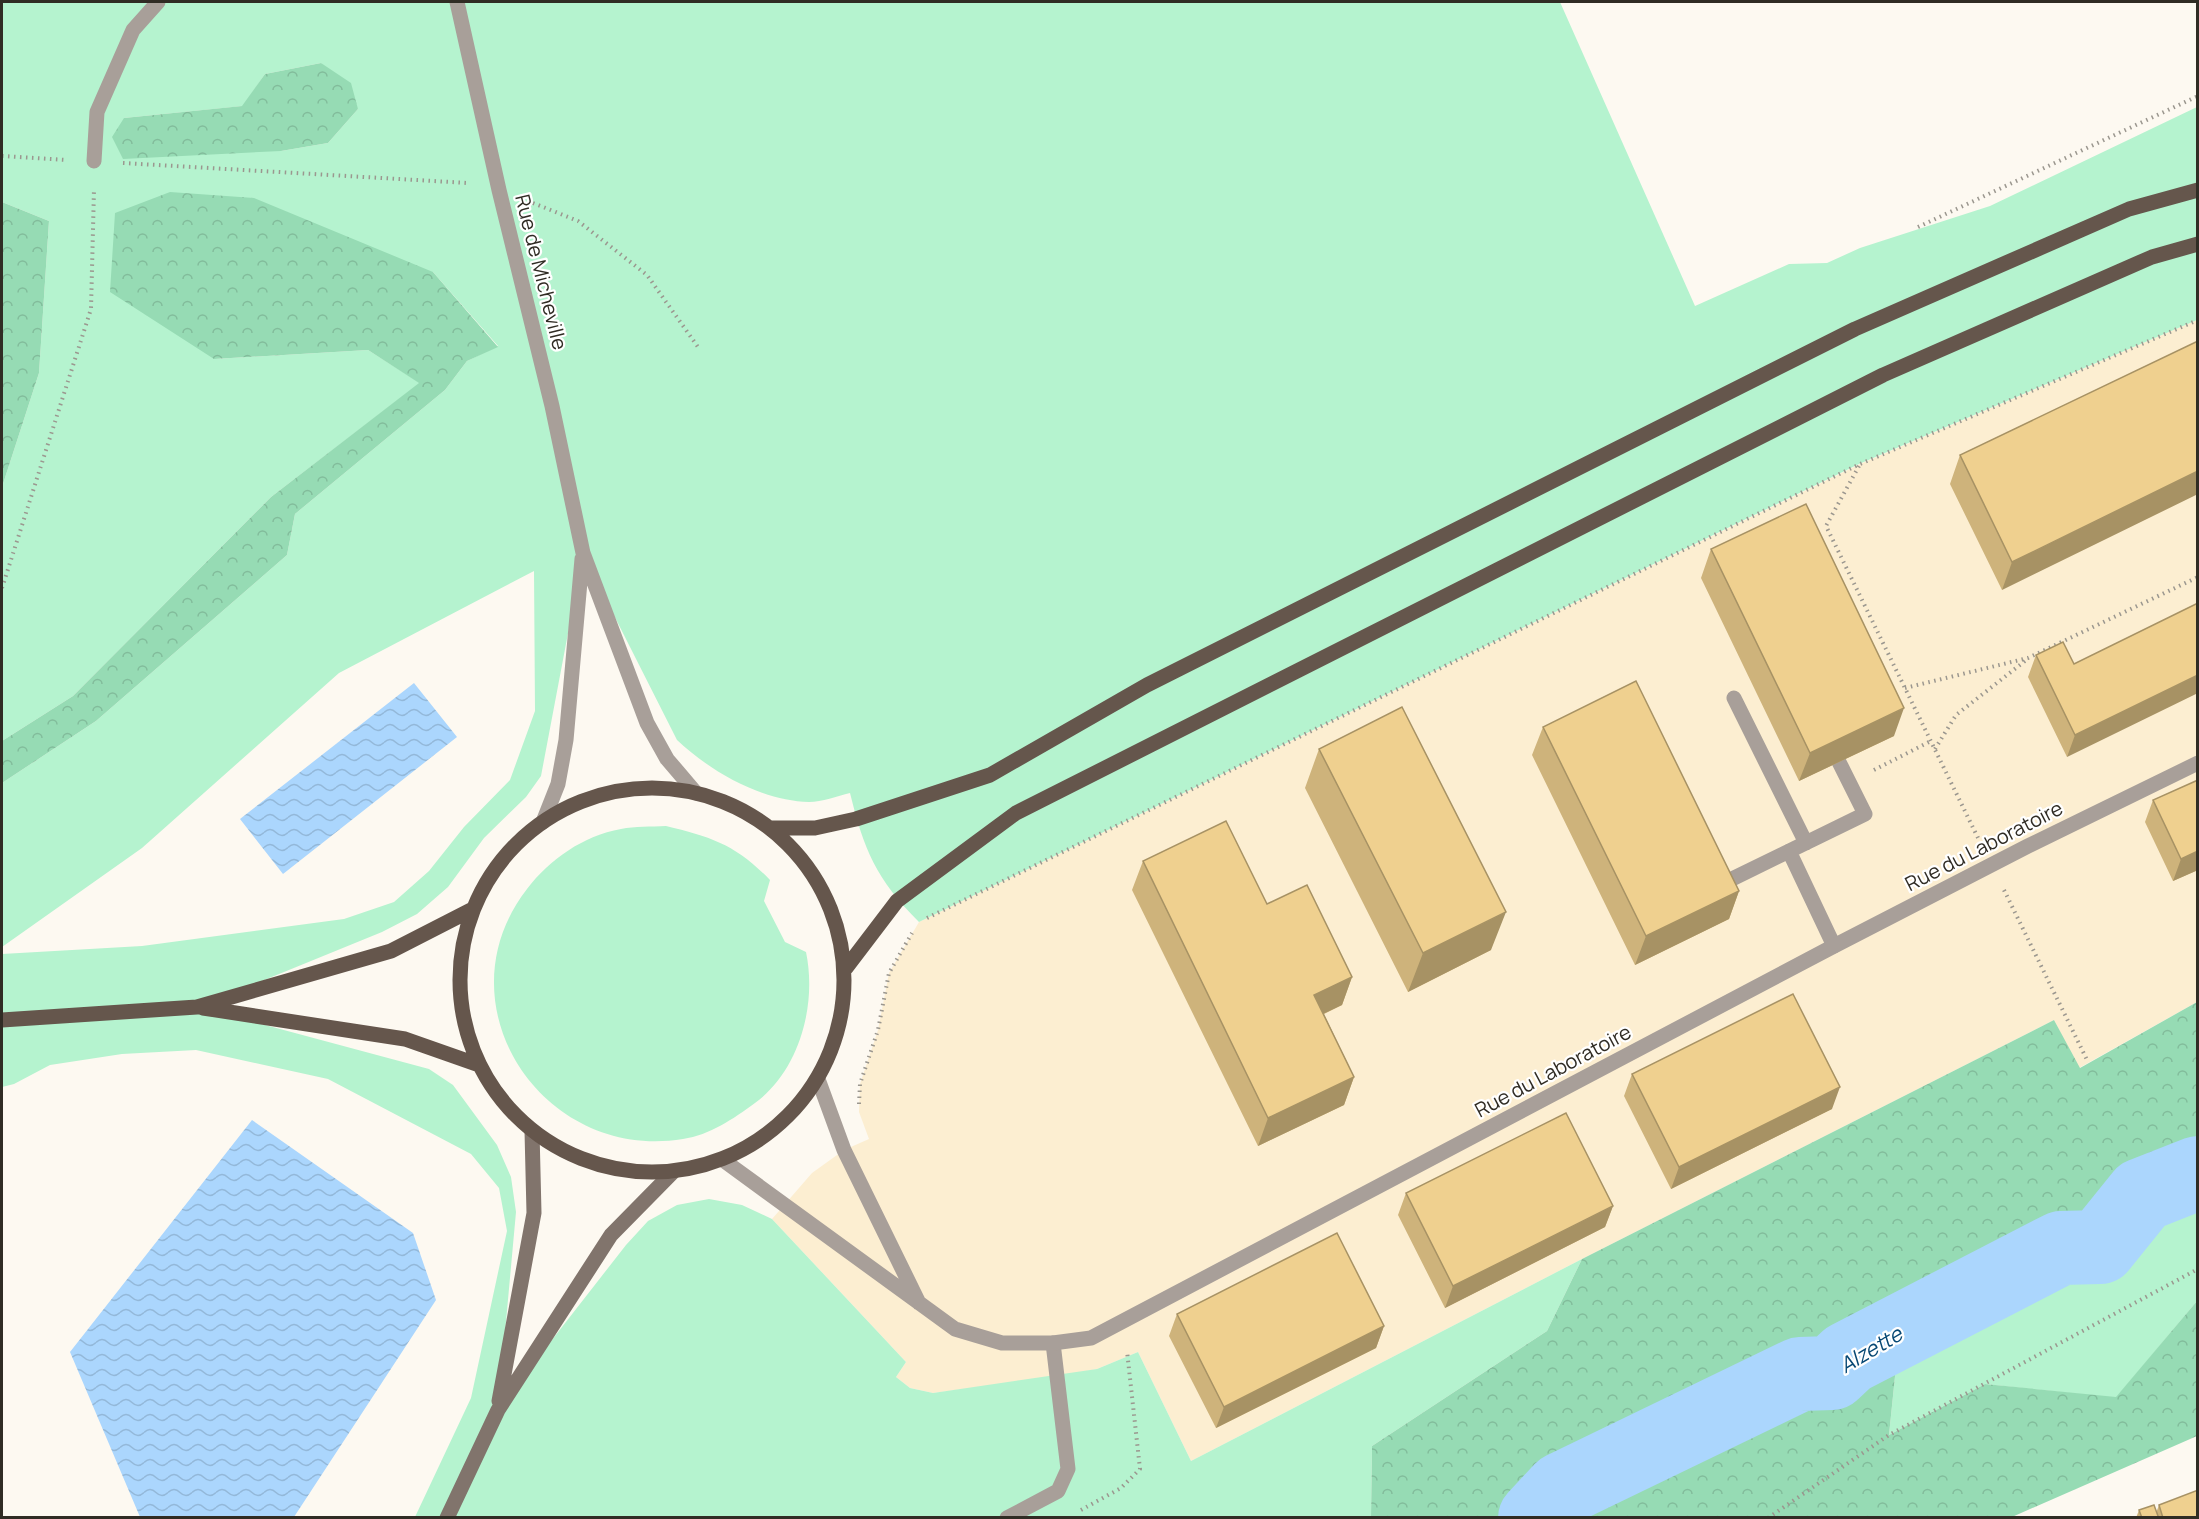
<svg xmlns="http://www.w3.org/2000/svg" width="2199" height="1519" viewBox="0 0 2199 1519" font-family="Manrope,sans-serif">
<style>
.built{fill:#fceed1}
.green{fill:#b5f3cf;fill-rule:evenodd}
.forest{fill:url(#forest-crowns)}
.water{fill:url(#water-waves)}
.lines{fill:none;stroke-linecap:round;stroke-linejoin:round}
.river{stroke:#abd6fd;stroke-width:74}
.path{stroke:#9b978f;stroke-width:4;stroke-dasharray:1.5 4.5;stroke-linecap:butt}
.service{stroke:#a89f99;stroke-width:15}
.minor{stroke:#a89f99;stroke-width:15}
.secondary{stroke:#81746c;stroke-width:15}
.primary{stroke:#65564c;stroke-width:15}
.wall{fill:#ceb37b}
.shaded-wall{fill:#a79264}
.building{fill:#efd08f;stroke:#a79264;stroke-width:1.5}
.labels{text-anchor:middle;stroke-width:4.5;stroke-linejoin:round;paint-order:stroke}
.street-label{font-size:20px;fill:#302c24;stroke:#fff}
.water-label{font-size:21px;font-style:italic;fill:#074874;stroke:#fff}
</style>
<defs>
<pattern id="forest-crowns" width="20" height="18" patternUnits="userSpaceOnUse" patternTransform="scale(1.5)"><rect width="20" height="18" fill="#96dbb4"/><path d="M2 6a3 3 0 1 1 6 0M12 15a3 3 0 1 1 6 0" fill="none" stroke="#82bc9b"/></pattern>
<pattern id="water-waves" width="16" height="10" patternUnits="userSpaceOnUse" patternTransform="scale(1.5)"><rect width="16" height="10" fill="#abd6fd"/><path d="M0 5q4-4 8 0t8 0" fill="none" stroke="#93b8d9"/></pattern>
</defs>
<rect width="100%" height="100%" fill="#fdf9f1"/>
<!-- built -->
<path class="built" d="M2197,320v682l-118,66 -25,-48 -472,239 -391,202 -53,-109 -41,17 -40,8 -124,16 -23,-5 -14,-11 10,-15 -134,-143 40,-46 32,-23 25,-11 -10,-27 1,-28 18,-54 11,-57 30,-51 941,-458z"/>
<!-- green -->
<path class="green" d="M2,2h1558l135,304 94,-42 38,-1 33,-15 130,-42 207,-99v213l-338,144 -940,458c-43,-43 -55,-72 -69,-129 -13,3 -28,9 -41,9 -47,-1 -98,-30 -132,-62l-94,-186 -42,222 -15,21 -42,41 -36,49 -31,27 -35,18 -184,75 231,62 24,16 44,60 14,32 5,35 -18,197 128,-164 22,-24 29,-16 32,-6 33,6 30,14 134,143 -10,15 14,11 23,5 164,-24 41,-17 53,109 391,-202 -35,72 -175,115 -1,71h-956l56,-119 36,-167 -8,-43 -28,-34 -143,-75 -132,-29 -74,4 -72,11 -36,19 -12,3v-133l140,-8 202,-27 50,-17 35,-31 35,-44 46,-47 25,-69 -1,-140 -195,102 -197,175 -140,99v-164l94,-62 191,-166 8,-41 150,-124 22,-29 31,-15 -65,-74 -219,87 154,-9 52,33 -149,114 -198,199 -71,45v-254l37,-114 10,-152 -47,-19zM321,63l37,46 -30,34 -47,8 -157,-33 119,-12 22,-32z
M666,826c46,11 70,19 104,54l-6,21 21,41 21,10c11,52 -6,118 -51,151 -22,16 -45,32 -72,36 -141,23 -245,-135 -156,-250 23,-30 56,-53 94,-60 14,-3 30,-2 45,-3z
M2197,1209v92l-81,97 -131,-14 -96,51 8,-78z"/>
<!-- forest -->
<path class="forest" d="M321,63l30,20 7,26 -30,34 -47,8 -158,8 -11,-22 12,-19 118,-12 23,-32z
M170,192l84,6 179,74 65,75 -31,14 -22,29 -150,124 -8,41 -191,166 -94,62v-42l71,-45 198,-199 148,-114 -51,-33 -154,9 -104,-67 5,-79z
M2,202l47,19 -10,152 -37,114z
M2197,1002v207l-300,148 -8,78 96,-51 131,13 81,-96v135l-185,81h-641l1,-71 175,-115 35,-72 472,-239 26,48z"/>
<!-- water -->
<path class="water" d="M414,683l43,54 -174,137 -43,-55z
M252,1120l161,113 23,67 -142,217h-154l-70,-165z"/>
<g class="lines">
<!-- river -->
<path class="river" d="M1535,1518l27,-29 238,-115 32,-1 16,-15 213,-110 39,-1 42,-52 56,-22"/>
<!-- path -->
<path class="path" d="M2,156l65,4
M123,163l345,20
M533,203l45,18 69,54 51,72
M1918,227l280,-131
M1859,466l-33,60 153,314
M2,588l89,-279 3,-120
M1905,688l123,-30 170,-81
M1935,749l21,-34 69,-54
M1874,770l57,-29
M2004,890l84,172
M927,918l933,-454 338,-144
M859,1104l1,-20 18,-54 11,-57 23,-40
M1081,1510l40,-22 19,-19 -13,-118
M1768,1518l121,-83 309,-166"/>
<!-- service -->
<path class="service" d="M457,2l42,188 53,216 31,147 64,170 20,36 29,34
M94,161l3,-49 36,-82 25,-28
M1734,698l72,145
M543,822l15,-38 8,-44 16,-181
M1789,851l45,95
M1734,878l131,-64 -26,-52
M1007,1518l51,-27 10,-22 -15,-126"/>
<!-- minor -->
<path class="minor" d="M818,1079l26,71 75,153
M723,1160l232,169 47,14h51l38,-5 743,-392 194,-100 170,-83"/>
<!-- secondary -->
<path class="secondary" d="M499,1401l35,-188 -2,-82
M447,1518l51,-108 113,-175 62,-63"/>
<!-- primary -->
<path class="primary" d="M460 980a192 192 0 1 1 384 0a192 192 0 1 1-384 0Z
M771,828h44l41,-9 134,-44 157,-90 708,-356 274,-120 69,-19
M846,968l51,-67 119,-88 867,-438 269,-118 46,-13
M203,1008l202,31 74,26
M2,1020l195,-13 194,-56 82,-42"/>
</g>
<!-- wall -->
<path class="wall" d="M2198,341l-196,249 -52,-106 10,-29z
M1711,549l183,187 -95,45 -98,-203z
M2198,603l-131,154 -39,-80 8,-22 38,9z
M1543,727l196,164 -10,28 -94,46 -103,-210z
M1319,749l172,201 -83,42 -103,-204z
M2198,780v90l-25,11 -28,-59 8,-22z
M1143,861l124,43 85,73 -10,28 -18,9 30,63 -10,28 -86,41 -126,-256z
M1632,1074l200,35 -161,80 -47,-93z
M1406,1193l207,13 -8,21 -160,81 -47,-93z
M1177,1314l207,12 -8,22 -160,80 -47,-92z
M2159,1505l39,13h-62l3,-8 17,3z"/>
<!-- shaded-wall -->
<path class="shaded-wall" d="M2198,471v23l-196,96 10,-28z
M2198,675v18l-131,64 8,-22z
M1904,708l-10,28 -95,45 11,-28z
M2198,851v19l-25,11 8,-22z
M1739,891l-10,28 -94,46 11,-29z
M1506,912l-15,38 -83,42 15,-39z
M1352,977l-10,28 -38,18 10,-28z
M1354,1077l-10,28 -86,41 10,-28z
M1840,1087l-8,22 -161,80 8,-22z
M1613,1206l-8,21 -160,81 8,-22z
M1384,1326l-8,22 -160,80 8,-21z"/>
<!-- building -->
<path class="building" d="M2198,341v130l-186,91 -52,-107z
M1806,504l98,204 -94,45 -99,-204z
M2198,603v72l-123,60 -39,-80 27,-13 11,22z
M1636,681l103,210 -93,45 -103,-209z
M1402,707l104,205 -83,41 -104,-204z
M2198,780v71l-17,8 -28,-59z
M1226,821l41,83 40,-19 45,92 -38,18 40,82 -86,41 -125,-257z
M1793,994l47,93 -161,80 -47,-93z
M1566,1113l47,93 -160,80 -47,-93z
M1337,1233l47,93 -160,81 -47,-93z
M2198,1490v28h-35l-4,-13z
M2154,1505l4,11 -3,2h-13l-3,-8z"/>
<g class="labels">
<!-- street labels -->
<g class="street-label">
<text transform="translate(541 272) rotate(76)" y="7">Rue de Micheville</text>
<text transform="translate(1984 846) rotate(-27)" y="7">Rue du Laboratoire</text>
<text transform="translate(1553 1071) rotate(-28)" y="7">Rue du Laboratoire</text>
</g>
<!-- water labels -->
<g class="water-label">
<text transform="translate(1871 1350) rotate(-31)" y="7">Alzette</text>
</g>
</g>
<!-- border -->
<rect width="2199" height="1519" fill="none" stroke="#302c24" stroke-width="6"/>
</svg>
